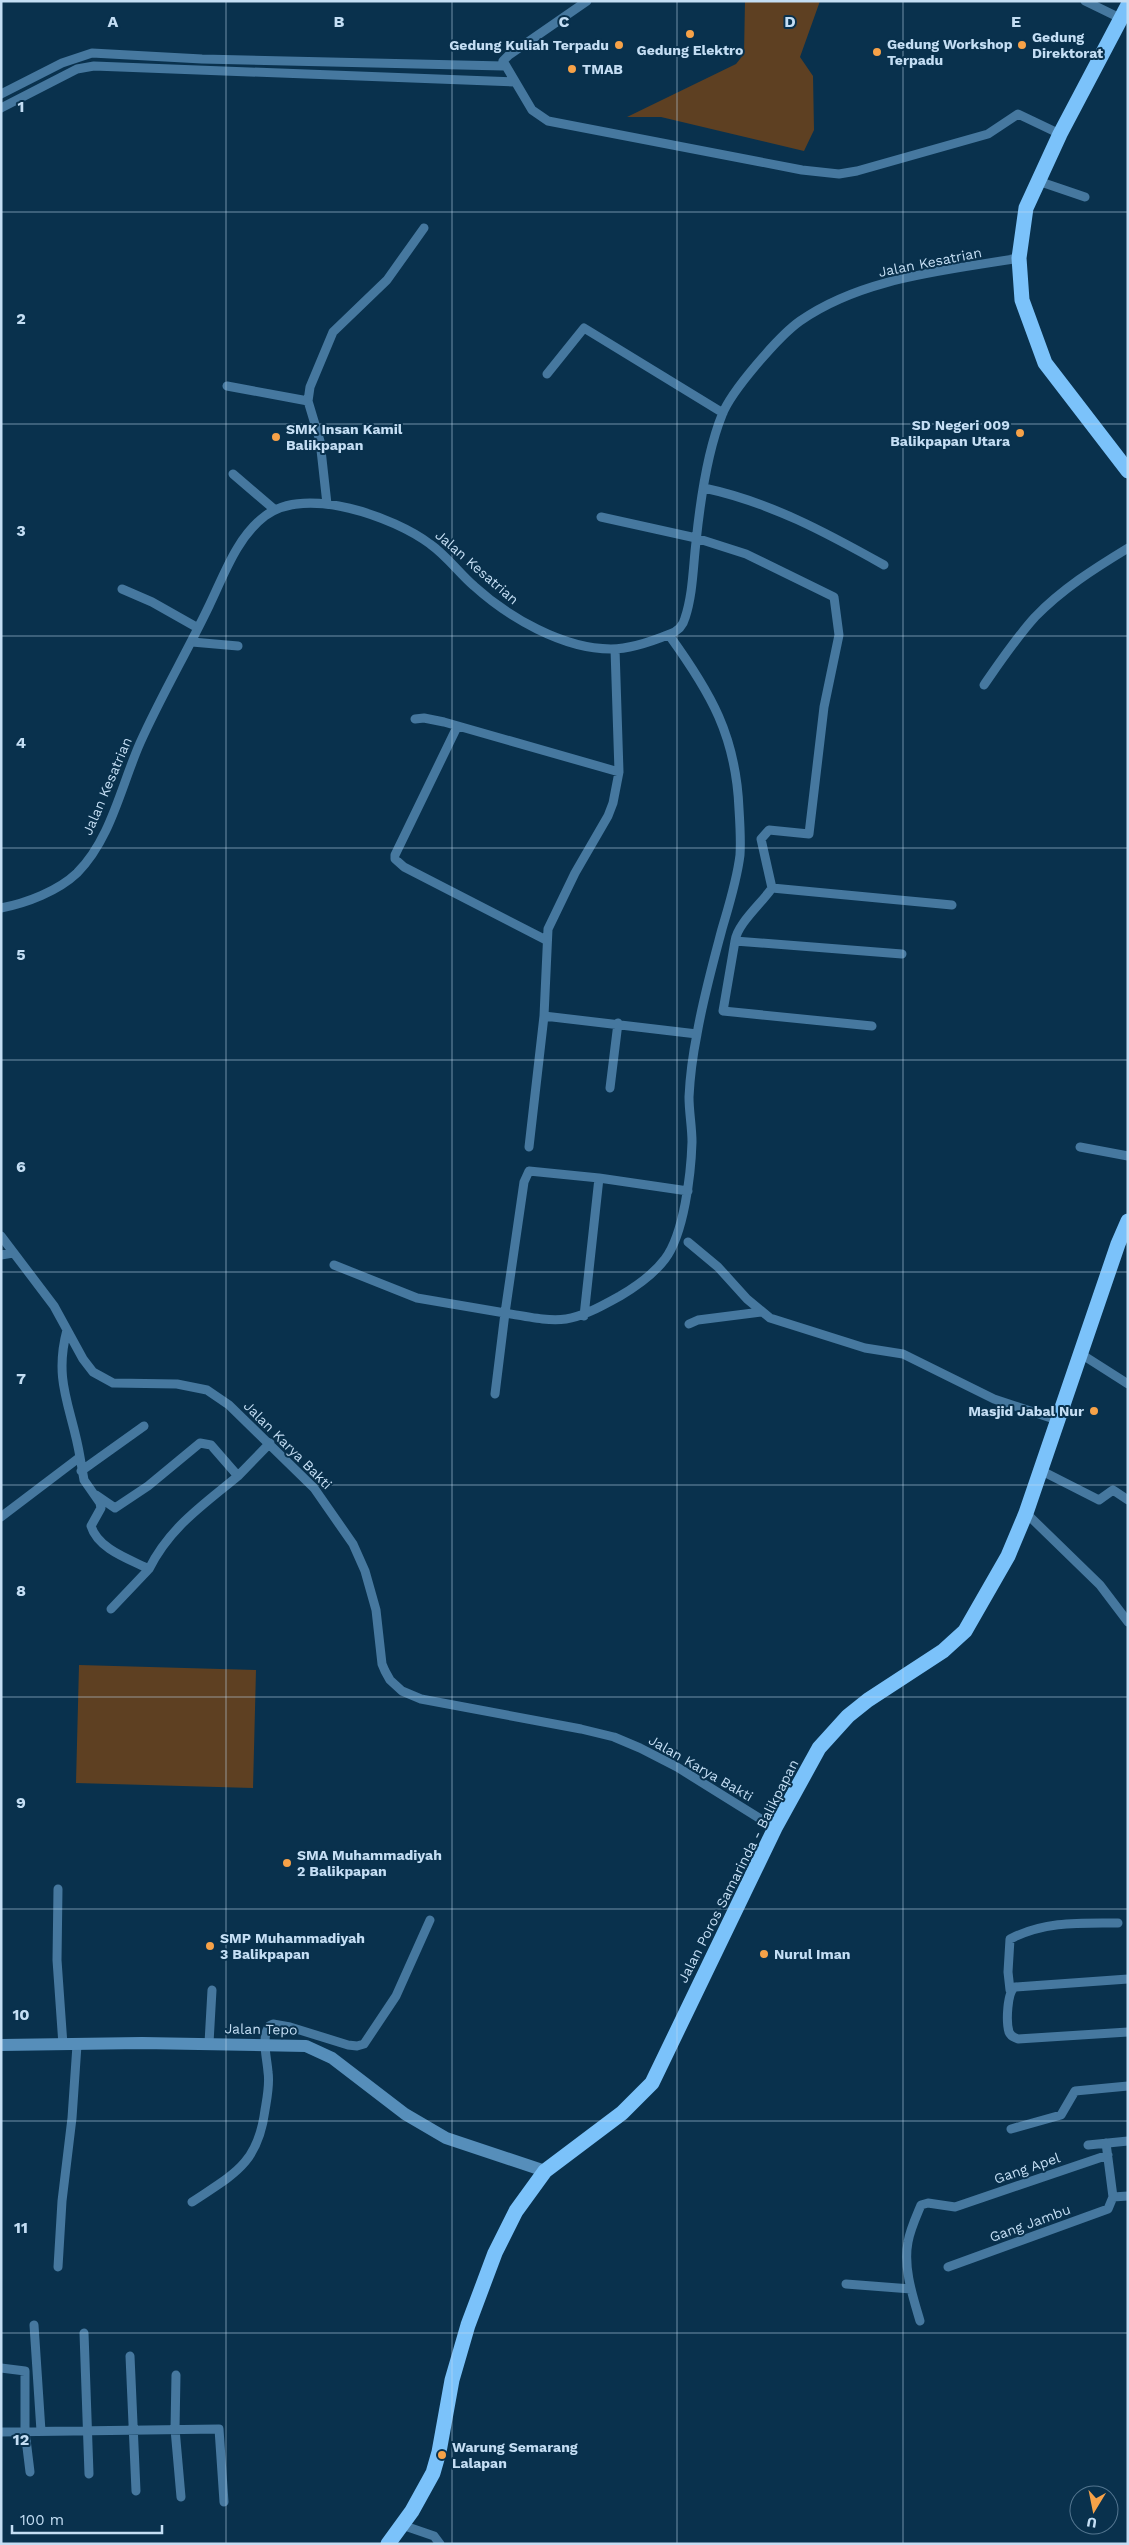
<svg xmlns="http://www.w3.org/2000/svg" width="1129" height="2545" viewBox="0 0 1129 2545" font-family="'Work Sans',sans-serif">
<style>
.green{fill:#5e4022}
.lines{fill:none;stroke-linecap:round;stroke-linejoin:round}
.street{stroke:#46789f;stroke-width:9}
.secondary{stroke:#568eba;stroke-width:12}
.highway{stroke:#7bc2fa;stroke-width:15}
.grid{fill:none;stroke:#c4def4;stroke-width:1;stroke-opacity:0.55}
.poi-dot{fill:#f7a248;stroke:#09314d;stroke-width:2}
.labels{text-anchor:middle;stroke-width:4;stroke-linejoin:round;paint-order:stroke}
.poi-label{font-size:14px;font-weight:bold;fill:#c4def4;stroke:#09314d;text-anchor:start}
.street-label{font-size:14px;fill:#c4def4;stroke:#09314d}
.grid-label{font-size:16px;text-anchor:middle;font-weight:bold;fill:#c4def4;stroke:#09314d;stroke-width:4;stroke-linejoin:round;paint-order:stroke}
</style>
<rect width="100%" height="100%" fill="#09314d"/>
<!-- green -->
<path class="green" d="M745,1h75l-20,56 13,19 1,54 -10,21 -143,-34h-34l109,-53 8,-10z
M79,1665l177,5 -3,118 -177,-5z"/>
<g class="lines">
<!-- street -->
<path class="street" d="M587,1l-78,54 -6,6 29,49 16,11 254,49 37,4 18,-3 131,-37 30,-20 42,20
M1085,1l35,17
M1,94l61,-31 30,-10 110,6 302,7
M1,108l76,-39 17,-3 420,16
M1038,181l47,16
M547,374l37,-46 139,85
M227,386l81,15 12,40 7,63
M308,401l2,-14 23,-55 54,-52 37,-52
M233,474l42,36
M704,488c66,14 123,45 180,77
M601,517l95,21 50,16 88,43 5,38 -15,72 -15,127 -40,-4 -8,9 11,49c-10,15 -35,36 -37,53l167,13
M122,589l30,13 46,26
M669,635c42,58 67,101 70,174 1,16 2,31 1,46 -3,25 -11,50 -18,74 -9,34 -19,70 -25,105 -4,20 -7,42 -8,63 0,15 3,30 3,45 -1,32 -8,92 -27,117 -12,16 -28,27 -45,37 -52,29 -57,27 -115,17l19,-131 5,-11 70,7 89,13
M192,642l46,4
M984,685c16,-23 32,-47 51,-68 27,-28 60,-49 93,-69
M415,719l9,-1 20,4 175,50
M457,727l-62,128v4l9,8 142,73
M772,888l180,17
M1,908c26,-5 57,-17 76,-35 34,-34 44,-87 63,-130 21,-47 47,-91 69,-137 15,-31 28,-69 56,-90 41,-31 129,1 165,28 17,12 29,29 44,42 34,31 89,63 137,63 18,0 42,-8 59,-15 8,-3 13,-8 15,-16 8,-24 8,-51 11,-76 4,-39 11,-90 26,-127 9,-24 57,-79 78,-94 63,-44 145,-50 219,-63
M735,941l-12,70 149,15
M544,1016l153,18
M610,1088l8,-65
M529,1147l15,-131 4,-87 27,-56 33,-57 5,-13 6,-31 -4,-123
M1080,1147l48,9
M1,1236l53,70 29,53 10,13 20,11 64,1 30,6 22,15 85,83 39,56 12,27 11,39 6,54 3,7 5,9 12,11 19,8 160,30 33,8 26,11 37,19 98,61
M688,1242l30,25 29,32 23,19 95,30 38,6 91,45 63,21
M1,1255l12,-2
M334,1265l83,33 88,15 -10,81
M584,1316l15,-138
M689,1324l9,-4 63,-8
M1081,1354l47,30
M80,1457l4,23 16,23 1,5 -10,18c7,23 38,33 58,43l-38,40
M1040,1470l59,30 14,-10 15,10
M81,1471l63,-45
M96,1495l19,13 33,-22 52,-43 11,2 27,31 32,-33
M1026,1513l74,72 28,37
M1,1517l79,-60c-8,-49 -27,-75 -13,-127
M149,1569c21,-42 54,-64 89,-93
M58,1889l-1,71 6,85
M1128,1979l-113,8c-8,5 -9,35 -6,45 2,5 5,5 9,7l110,-7
M1010,1990l-2,-18 2,-33c35,-18 70,-16 108,-16
M209,2043l3,-53
M1011,2129l50,-14 14,-24 53,-5
M1088,2145l40,-4
M1113,2197l15,-1
M192,2202c42,-28 66,-38 73,-92 2,-12 5,-26 3,-38 -1,-15 -7,-33 1,-46l4,-2 17,3 58,18 9,1 7,-2 32,-48 34,-76
M58,2267l4,-66 10,-83 5,-73
M948,2267l160,-58 5,-12 -7,-54
M846,2284l65,5
M920,2321c-7,-24 -17,-53 -12,-79 2,-12 8,-25 13,-37l7,-2 27,4 153,-52
M34,2325l7,106
M84,2333l5,141
M130,2356l6,135
M1,2368l24,3v60l5,41
M176,2375l-1,54 6,68
M1,2432l218,-3 5,73
M402,2525l32,11 6,8"/>
<!-- secondary -->
<path class="secondary" d="M1,2045l141,-2 164,3 26,12 73,56 41,24 99,33"/>
<!-- highway -->
<path class="highway" d="M1128,5l-68,129 -34,74 -7,50 3,42 23,63 83,108
M388,2544l24,-33 21,-38 6,-21 13,-72 16,-55 27,-72 21,-42 29,-40 77,-58 30,-30 123,-255 44,-80 29,-32 20,-16 75,-49 22,-20 43,-75 18,-43 92,-269 10,-23"/>
</g>
<!-- grid -->
<path class="grid" d="M226,1v2543M452,1v2543M677,1v2543M903,1v2543M1,212h1127M1,424h1127M1,636h1127M1,848h1127M1,1060h1127M1,1272h1127M1,1485h1127M1,1697h1127M1,1909h1127M1,2121h1127M1,2333h1127"/>
<!-- markers -->
<g class="poi-dot">
<circle cx="690" cy="34" r="5"/>
<circle cx="619" cy="45" r="5"/>
<circle cx="1022" cy="45" r="5"/>
<circle cx="877" cy="52" r="5"/>
<circle cx="572" cy="69" r="5"/>
<circle cx="1020" cy="433" r="5"/>
<circle cx="276" cy="437" r="5"/>
<circle cx="1094" cy="1411" r="5"/>
<circle cx="287" cy="1863" r="5"/>
<circle cx="210" cy="1946" r="5"/>
<circle cx="764" cy="1954" r="5"/>
<circle cx="442" cy="2455" r="5"/>
</g>
<g class="labels">
<!-- poi labels -->
<g class="poi-label">
<text x="1032" y="42">Gedung<tspan x="1032" dy="16">Direktorat</tspan></text>
<text x="887" y="49">Gedung Workshop<tspan x="887" dy="16">Terpadu</tspan></text>
<text x="609" y="50" text-anchor="end">Gedung Kuliah Terpadu</text>
<text x="690" y="55" text-anchor="middle">Gedung Elektro</text>
<text x="582" y="74">TMAB</text>
<text x="1010" y="430" text-anchor="end">SD Negeri 009<tspan x="1010" dy="16">Balikpapan Utara</tspan></text>
<text x="286" y="434">SMK Insan Kamil<tspan x="286" dy="16">Balikpapan</tspan></text>
<text x="1084" y="1416" text-anchor="end">Masjid Jabal Nur</text>
<text x="297" y="1860">SMA Muhammadiyah<tspan x="297" dy="16">2 Balikpapan</tspan></text>
<text x="220" y="1943">SMP Muhammadiyah<tspan x="220" dy="16">3 Balikpapan</tspan></text>
<text x="774" y="1959">Nurul Iman</text>
<text x="452" y="2452">Warung Semarang<tspan x="452" dy="16">Lalapan</tspan></text>
</g>
<!-- street labels -->
<g class="street-label">
<text transform="translate(930 262) rotate(-11)" y="5">Jalan Kesatrian</text>
<text transform="translate(477 567) rotate(41)" y="5">Jalan Kesatrian</text>
<text transform="translate(107 786) rotate(-67)" y="5">Jalan Kesatrian</text>
<text transform="translate(288 1445) rotate(45)" y="5">Jalan Karya Bakti</text>
<text transform="translate(701 1768) rotate(30)" y="5">Jalan Karya Bakti</text>
<text transform="translate(738 1871) rotate(-63)" y="5">Jalan Poros Samarinda - Balikpapan</text>
<text transform="translate(261 2029) rotate(1)" y="5">Jalan Tepo</text>
<text transform="translate(1027 2168) rotate(-19)" y="5">Gang Apel</text>
<text transform="translate(1030 2223) rotate(-20)" y="5">Gang Jambu</text>
</g>
</g>
<g class="grid-label">
<text x="113" y="27">A</text>
<text x="339" y="27">B</text>
<text x="564" y="27">C</text>
<text x="790" y="27">D</text>
<text x="1016" y="27">E</text>
<text x="21" y="112">1</text>
<text x="21" y="324">2</text>
<text x="21" y="536">3</text>
<text x="21" y="748">4</text>
<text x="21" y="960">5</text>
<text x="21" y="1172">6</text>
<text x="21" y="1384">7</text>
<text x="21" y="1596">8</text>
<text x="21" y="1808">9</text>
<text x="21" y="2020">10</text>
<text x="21" y="2233">11</text>
<text x="21" y="2445">12</text>
</g>
<!-- border -->
<rect width="1129" height="2545" fill="none" stroke="#c4def4" stroke-width="5"/>
<!-- north arrow -->
<g transform="translate(1094 2510) rotate(190)"><circle r="24" fill="#09314d" stroke="#547690"/>
<path d="M0-4L9 19L0 12L-9 19Z" fill="#f7a248"/>
<text y="-8" font-size="14" font-weight="bold" text-anchor="middle" fill="#c4def4">U</text>
</g>
<!-- scale -->
<path d="M12 2525v8h150v-8" fill="none" stroke="#c4def4" stroke-width="2.5"/>
<text x="20" y="2525" font-size="15" fill="#c4def4" stroke="#09314d" stroke-width="4" paint-order="stroke">100 m</text>
</svg>
